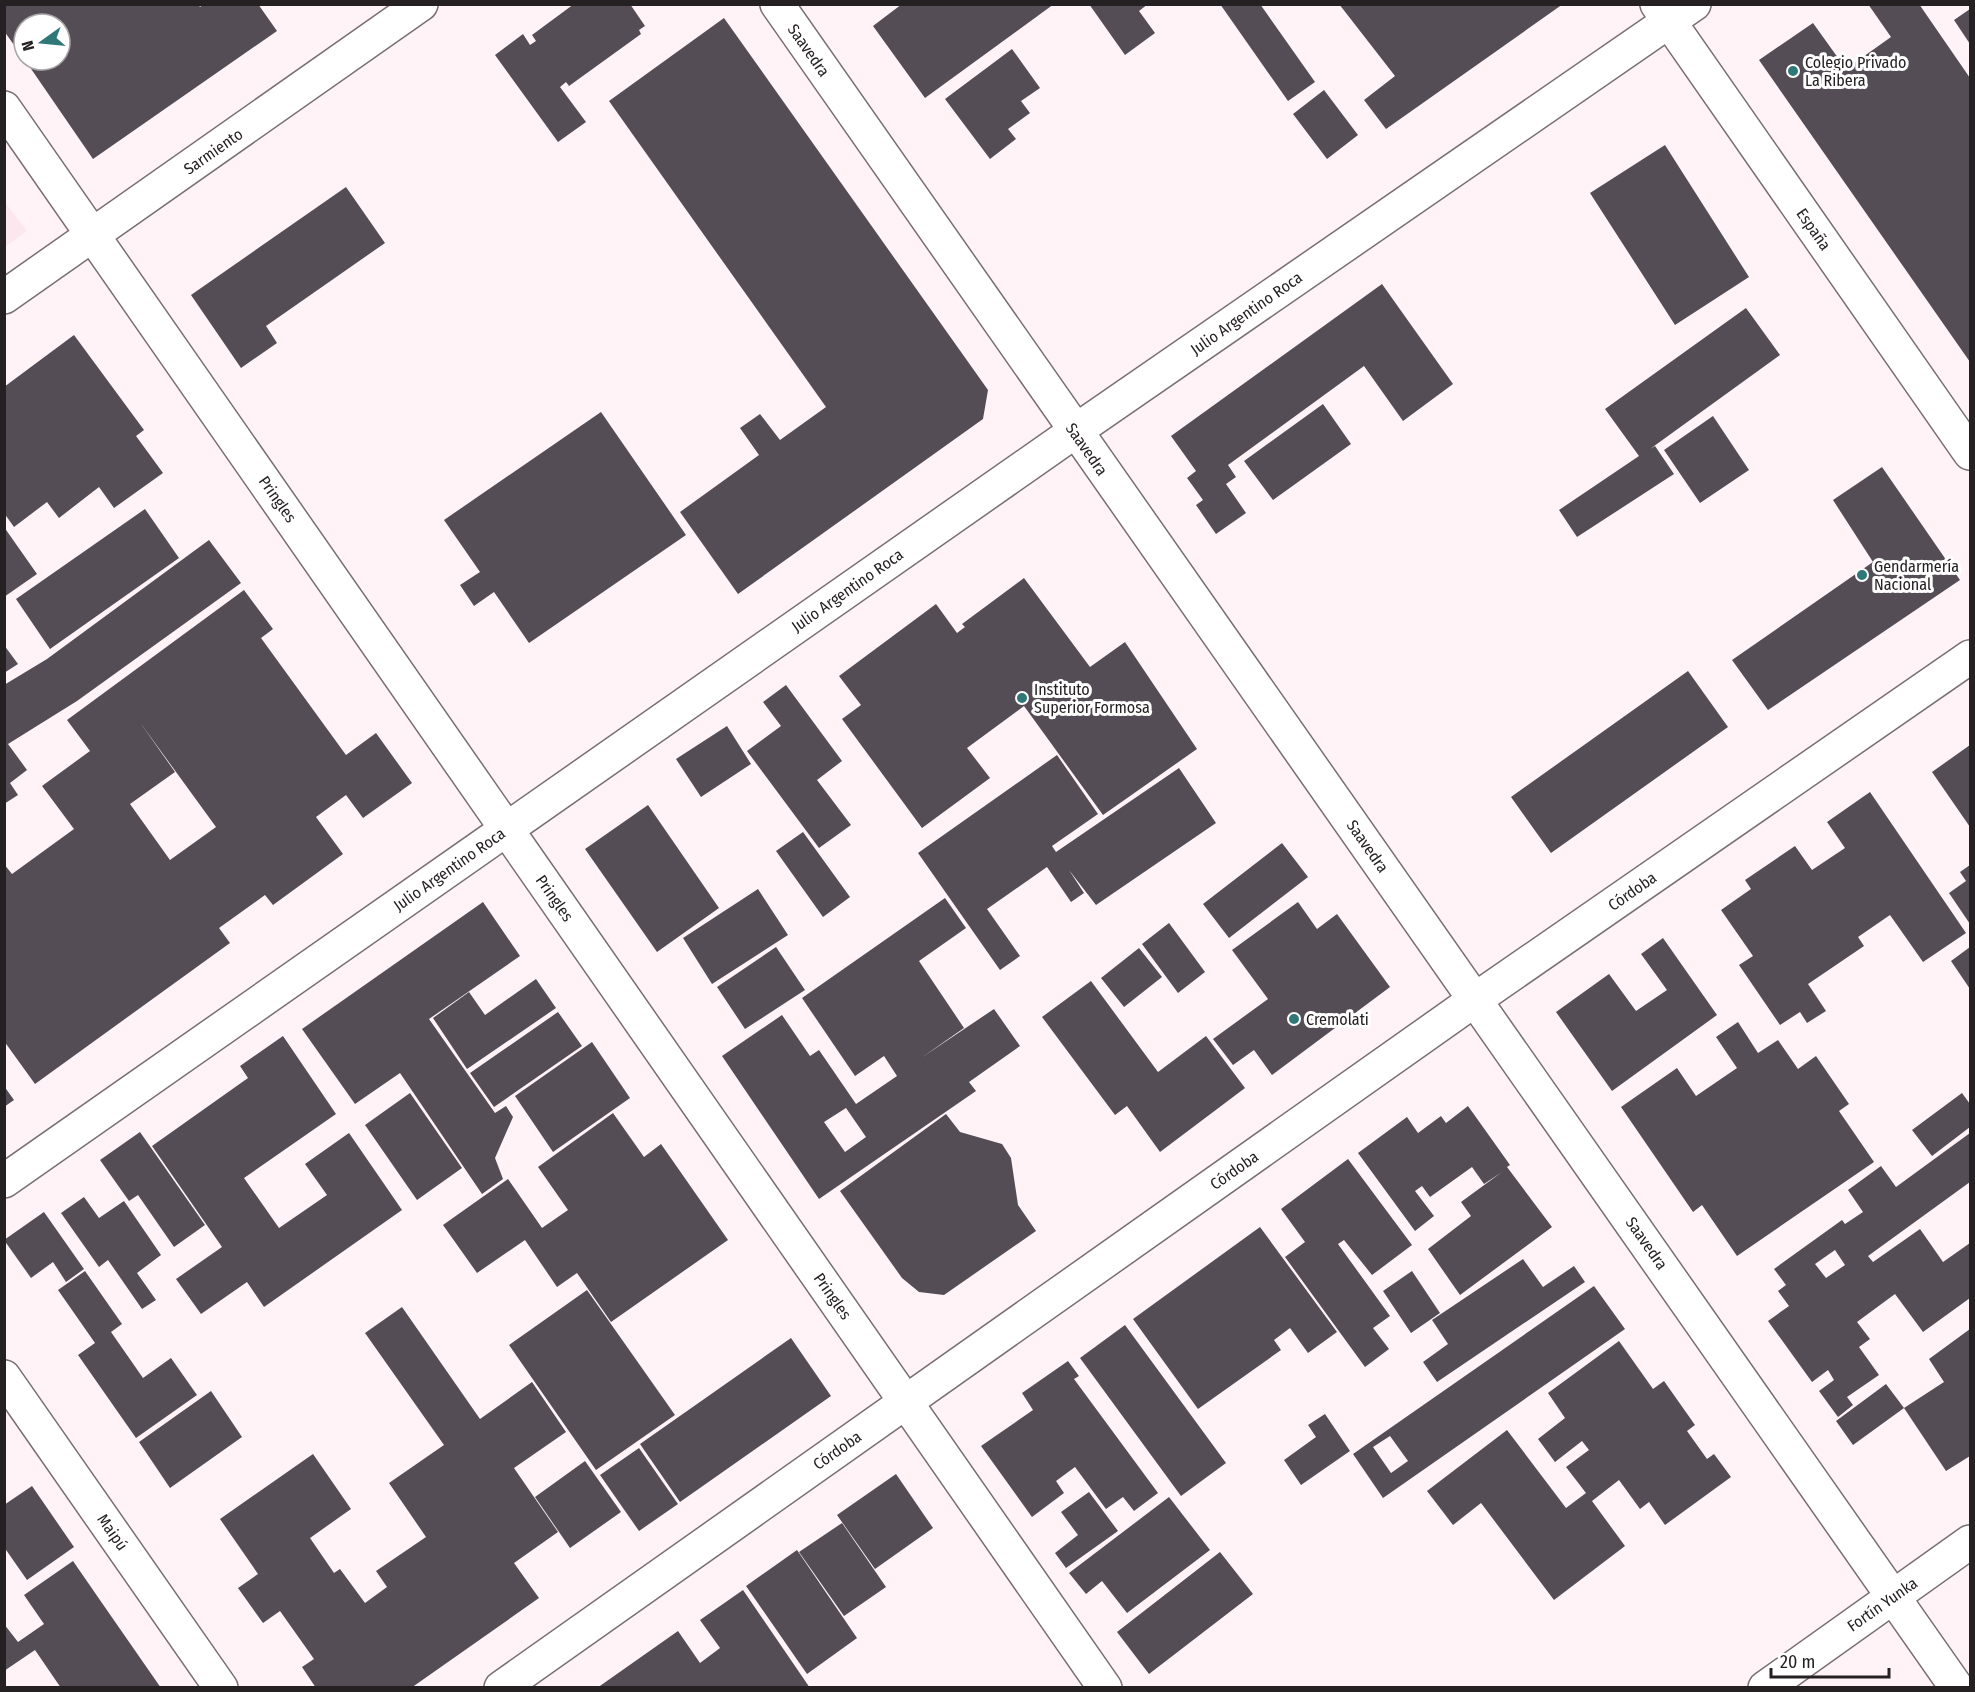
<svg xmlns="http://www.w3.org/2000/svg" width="1975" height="1692" viewBox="0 0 1975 1692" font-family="'Fira Sans Condensed',sans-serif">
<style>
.built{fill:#fce7ef}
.building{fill:#544d55;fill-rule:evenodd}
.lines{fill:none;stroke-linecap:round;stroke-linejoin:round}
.street-casing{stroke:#796f73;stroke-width:36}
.street{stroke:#fff;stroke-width:33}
.poi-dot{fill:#2f7877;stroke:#fff;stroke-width:2}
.labels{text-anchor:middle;stroke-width:6;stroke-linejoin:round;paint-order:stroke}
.street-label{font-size:16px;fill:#252123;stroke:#fff}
.poi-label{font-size:16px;fill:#252123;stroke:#fff;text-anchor:start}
</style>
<rect width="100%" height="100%" fill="#fff3f7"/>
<!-- built -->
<path class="built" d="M4,201l23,30 -22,16h-1z"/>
<!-- building -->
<path class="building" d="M4,4h194l2,3 3,-3h55l19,27 -184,128 -68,-99h35v-36h-36v35l-20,-28z
M574,4h56l15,22 -6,4 2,4 -72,52 -3,-4 -6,5 26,35 -28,20 -63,-87 28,-21 7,11 6,-4 -4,-6z
M902,4h152l-129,94 -52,-72z
M1089,4h59l-9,7 16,22 -30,22z
M1220,4h40l55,78 -27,19z
M1339,4h224l-177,125 -22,-29 31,-24z
M1868,4h51l51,74v284l-211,-302 54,-37 33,46 45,-32z
M1970,9v35l-16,-24z
M724,18l264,372 -5,29 -245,175 -58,-82 79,-57 -19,-27 20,-14 20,26 46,-33 -217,-306z
M1012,49l28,39 -19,13 9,12 -22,16 8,10 -26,20 -45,-60z
M1324,90l34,45 -31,24 -34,-45z
M1665,145l84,132 -74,48 -85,-132z
M346,187l39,56 -119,83 11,17 -36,25 -50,-73z
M1382,284l71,100 -50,37 -39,-55 -136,99 8,12 -10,7 20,29 -30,21 -20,-29 7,-5 -16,-22 9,-7 -25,-35z
M1746,308l34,47 -130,94 5,-3 19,28 -97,63 -18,-27 80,-54 -34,-47z
M74,335l70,95 -8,6 27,37 -49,35 -15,-21 -40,31 -12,-16 -33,25 -10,-14v-126z
M1323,404l28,40 -78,56 -29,-39z
M601,412l85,123 -157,108 -35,-51 -20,14 -14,-21 20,-13 -36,-52z
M1713,416l36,54 -49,33 -36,-53z
M1882,467l78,113 -192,130 -36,-50 141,-98 -40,-62z
M145,509l34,49 -129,91 -34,-50z
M4,527l33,47 -33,23z
M209,540l32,43 -164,118 -69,43 19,26 -17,13 8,12 -14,9v-119l43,-26z
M1024,578l66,89 35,-25 72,107 -94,66 -79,-109 -57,42 23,30 -68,50 -80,-109 19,-14 -22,-29 97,-72 21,29 8,-6 -3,-3z
M244,590l29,39 -12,9 85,117 30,-22 36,50 -49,35 -17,-23 -30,22 27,37 -70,51 -8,-10 -46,33 11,15 -195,141 -31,-43v-177l8,10 62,-45 -32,-43 48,-35 -23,-31zM139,721l77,106 -46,33 -40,-56 45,-32z
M4,645l14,19 -14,9z
M1688,671l40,56 -177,126 -40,-56z
M786,685l56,76 -25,19 34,45 -32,23 -72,-97 34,-25 -18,-24z
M727,726l24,38 -50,33 -25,-38z
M1970,745v82l-38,-55z
M1057,755l41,59 -46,32 4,6 123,-84 37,55 -120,82 -27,-35 15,23 -13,9 -24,-35 -60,42 33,47 -20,14 -82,-117z
M1870,792l96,141 -43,29 -33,-47 -32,22 6,9 -56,38 18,27 -19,12 -7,-11 -20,13 -41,-60 14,-9 -32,-46 30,-21 -6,-9 50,-34 17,24 33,-22 -18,-26z
M648,805l71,103 -62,44 -72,-103z
M803,832l47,65 -27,20 -47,-66z
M1282,843l26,34 -79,61 -26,-34z
M1970,865v59l-21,-31 17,-12 -6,-9z
M758,889l30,46 -76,49 -29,-46z
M945,898l21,30 -47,33 45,67 -43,30 73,-49 26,37 -51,36 7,9 -157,108 -97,-143 60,-41 28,41 9,-6 37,54 41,-28 -13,-20 -29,20 -53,-78zM846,1108l20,29 -21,15 -21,-30z
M483,902l37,54 -91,63 66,94 11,-7 7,11 -18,41 8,21 -21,15 -82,-121 -45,31 -53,-75z
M1298,902l19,27 20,-15 53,73 -118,88 -18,-25 -21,15 -20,-26 55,-40 -36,-49z
M1169,923l36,49 -27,21 -36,-49z
M1663,938l54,77 -105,76 -56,-79 53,-38 27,37 31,-21 -26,-36z
M776,947l29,43 -60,39 -28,-42z
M1970,947v42l-19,-28z
M1139,948l23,29 -38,30 -23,-29z
M536,979l20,29 -89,61 -34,-51 36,-26 16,23z
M1091,981l67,91 48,-36 39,52 -85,64 -33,-46 -12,9 -73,-98z
M558,1012l24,34 -88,61 -24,-34z
M1738,1022l20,31 20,-13 20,29 18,-13 33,48 -10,7 35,51 -137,94 -35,-51 -9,7 -72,-105 56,-39 19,28 41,-28 -21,-31z
M283,1036l53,78 -92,64 35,50 48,-33 -22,-31 44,-31 53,77 -138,97 -17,-25 -46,32 -25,-35 46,-32 -70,-101 96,-68 -8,-12z
M592,1042l38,56 -77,54 -38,-56z
M4,1086l10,14 -10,7z
M410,1093l52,75 -45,32 -52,-75z
M1962,1093l8,11v23l-38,29 -20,-26z
M1468,1106l42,59 -3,2 45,60 -92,68 -32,-46 43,-33 -10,-14 41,-30 -18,12 -12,-17 -42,30 -8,-11 -7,5 19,25 -19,15 -57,-78 49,-36 11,16 23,-17 5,7z
M613,1113l31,44 17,-13 67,96 -117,82 -34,-49 -20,14 -32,-47 -48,33 -34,-48 65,-46 34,49 26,-18 -30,-43z
M946,1114l14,18 42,12 9,14 7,47 18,26 -92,64 -25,-3 -17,-14 -62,-87z
M140,1132l65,93 -31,22 -36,-52 -9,6 -29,-41z
M1970,1133v49l-102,74 5,6 47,-33 23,33 27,-19v55l-47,34 -28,-38 -38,28 13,17 -11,8 20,28 -32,22 6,8 -15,12 -19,-26 15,-11 -6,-10 -16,12 -44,-61 21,-15 -11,-15 8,-6 -12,-16 68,-49 3,4 18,-12 -15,-22 33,-24 15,21zM1835,1250l10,15 -19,13 -11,-14z
M1348,1159l64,86 -40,30 -28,-35 -6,4 52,72 -17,12 16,21 -24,18 -80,-110 20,-15 -24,-33z
M84,1197l15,21 25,-17 37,54 -24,18 19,27 -14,9 -34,-49 -9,7 -38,-54z
M44,1212l40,57 -18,13 -13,-20 -22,16 -27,-38z
M1260,1227l77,105 -29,21 -18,-25 -16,12 7,10 -83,59 -65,-90z
M1523,1259l20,28 31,-21 11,16 -148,100 -14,-20 25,-18 -16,-24z
M85,1271l37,53 -11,8 32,46 28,-20 26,37 -61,43 -58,-83 17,-12 -37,-53z
M1412,1271l28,42 -29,20 -28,-42z
M1594,1286l31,43 -242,169 -30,-44zM1390,1436l18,25 -17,12 -18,-26z
M587,1290l88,125 -79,55 -87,-125z
M402,1307l78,112 52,-37 34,50 -52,36 44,64 -44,31 25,35 -128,90h-95l-14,-21 12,-8 -34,-48 -17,12 -25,-35 20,-14 -38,-55 93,-65 38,55 -41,29 24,35 6,-4 25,34 22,-16 -11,-16 50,-34 -37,-54 55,-38 -79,-112z
M1125,1325l101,138 -45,33 -101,-138z
M1970,1329v127l-24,15 -42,-63 40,-26 -15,-23z
M791,1338l40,58 -151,106 -40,-58z
M1619,1341l34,48 11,-8 31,44 -8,6 20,28 7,-5 17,23 -66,48 -16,-23 -9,7 -21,-29 -27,21 33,45 -71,54 -73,-97 -28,22 -26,-34 80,-61 59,78 20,-15 -20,-26 23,-17 -7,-9 -27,21 -17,-23 27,-21 -17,-25z
M1068,1361l11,15 -5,3 84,114 -24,18 -11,-14 -17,12 -31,-42 -19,14 8,12 -32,24 -51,-71 52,-36 -11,-17z
M1886,1384l18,24 -51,37 -17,-24z
M211,1391l31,46 -72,51 -31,-46z
M1325,1414l25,37 -49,34 -17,-25 32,-23 -8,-12z
M639,1448l39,56 -39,27 -39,-56z
M585,1461l36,51 -51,36 -35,-51z
M896,1474l37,54 -58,41 -38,-54z
M32,1486l42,61 -47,33 -23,-33v-42z
M1089,1492l29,39 -52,37 -11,-15 23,-18 -17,-23z
M1169,1497l41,53 -83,63 -25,-32 -16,13 -17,-21z
M842,1523l44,64 -42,29 -45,-64z
M797,1550l60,88 -50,36 -61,-88z
M1220,1552l33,42 -104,80 -32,-42z
M73,1561l29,42 59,85h-100l-26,-38 -31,21v-47l14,18 26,-18 -20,-29z
M743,1590l67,98h-213l81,-57 22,32 20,-15 -20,-28z"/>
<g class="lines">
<!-- street casing -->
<g class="street-casing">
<path id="street" d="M777,4l1180,1684
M1657,4l313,449
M4,108l1101,1580
M4,297l417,-293
M4,1181l1070,-749 620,-428
M4,1377l217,311
M501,1688l975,-689 494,-342
M1765,1688l205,-146"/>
</g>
<!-- street -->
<use href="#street" class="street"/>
</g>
<!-- markers -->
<g class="poi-dot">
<circle cx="1793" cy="71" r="6"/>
<circle cx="1862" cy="575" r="6"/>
<circle cx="1022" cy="698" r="6"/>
<circle cx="1294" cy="1019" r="6"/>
</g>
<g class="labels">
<!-- street labels -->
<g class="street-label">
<text transform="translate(809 50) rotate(55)" y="6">Saavedra</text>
<text transform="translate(213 151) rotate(-35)" y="6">Sarmiento</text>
<text transform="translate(1814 229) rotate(55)" y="6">España</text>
<text transform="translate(1246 313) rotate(-35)" y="6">Julio Argentino Roca</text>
<text transform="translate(1087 449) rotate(55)" y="6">Saavedra</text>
<text transform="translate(278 499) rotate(55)" y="6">Pringles</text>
<text transform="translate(847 590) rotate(-35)" y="6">Julio Argentino Roca</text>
<text transform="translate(1368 846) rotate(55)" y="6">Saavedra</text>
<text transform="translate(449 869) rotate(-35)" y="6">Julio Argentino Roca</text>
<text transform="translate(1632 891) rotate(-35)" y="6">Córdoba</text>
<text transform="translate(555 898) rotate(55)" y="6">Pringles</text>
<text transform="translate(1234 1170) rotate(-35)" y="6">Córdoba</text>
<text transform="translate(1647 1243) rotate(55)" y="6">Saavedra</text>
<text transform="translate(833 1296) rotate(55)" y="6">Pringles</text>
<text transform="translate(837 1450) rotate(-35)" y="6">Córdoba</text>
<text transform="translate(113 1532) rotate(55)" y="6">Maipú</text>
<text transform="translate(1882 1604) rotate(-35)" y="6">Fortín Yunka</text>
</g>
<!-- poi labels -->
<g class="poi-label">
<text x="1805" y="68">Colegio Privado<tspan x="1805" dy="18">La Ribera</tspan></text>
<text x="1874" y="572">Gendarmería<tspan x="1874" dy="18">Nacional</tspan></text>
<text x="1034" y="695">Instituto<tspan x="1034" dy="18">Superior Formosa</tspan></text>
<text x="1306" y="1025">Cremolati</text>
</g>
</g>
<!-- border -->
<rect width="1975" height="1692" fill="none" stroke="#252123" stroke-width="12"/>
<!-- north arrow -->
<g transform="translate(42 42) rotate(255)"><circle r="28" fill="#ffffff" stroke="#a8a6a7" stroke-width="1.5"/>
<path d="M0-4.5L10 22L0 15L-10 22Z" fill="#2f7877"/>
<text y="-9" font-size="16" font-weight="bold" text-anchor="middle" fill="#252123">N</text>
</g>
<!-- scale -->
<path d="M1771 1668v9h118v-9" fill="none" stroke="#252123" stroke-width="3"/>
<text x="1780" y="1668" font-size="18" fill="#252123" stroke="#ffffff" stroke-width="4.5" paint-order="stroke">20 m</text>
</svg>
